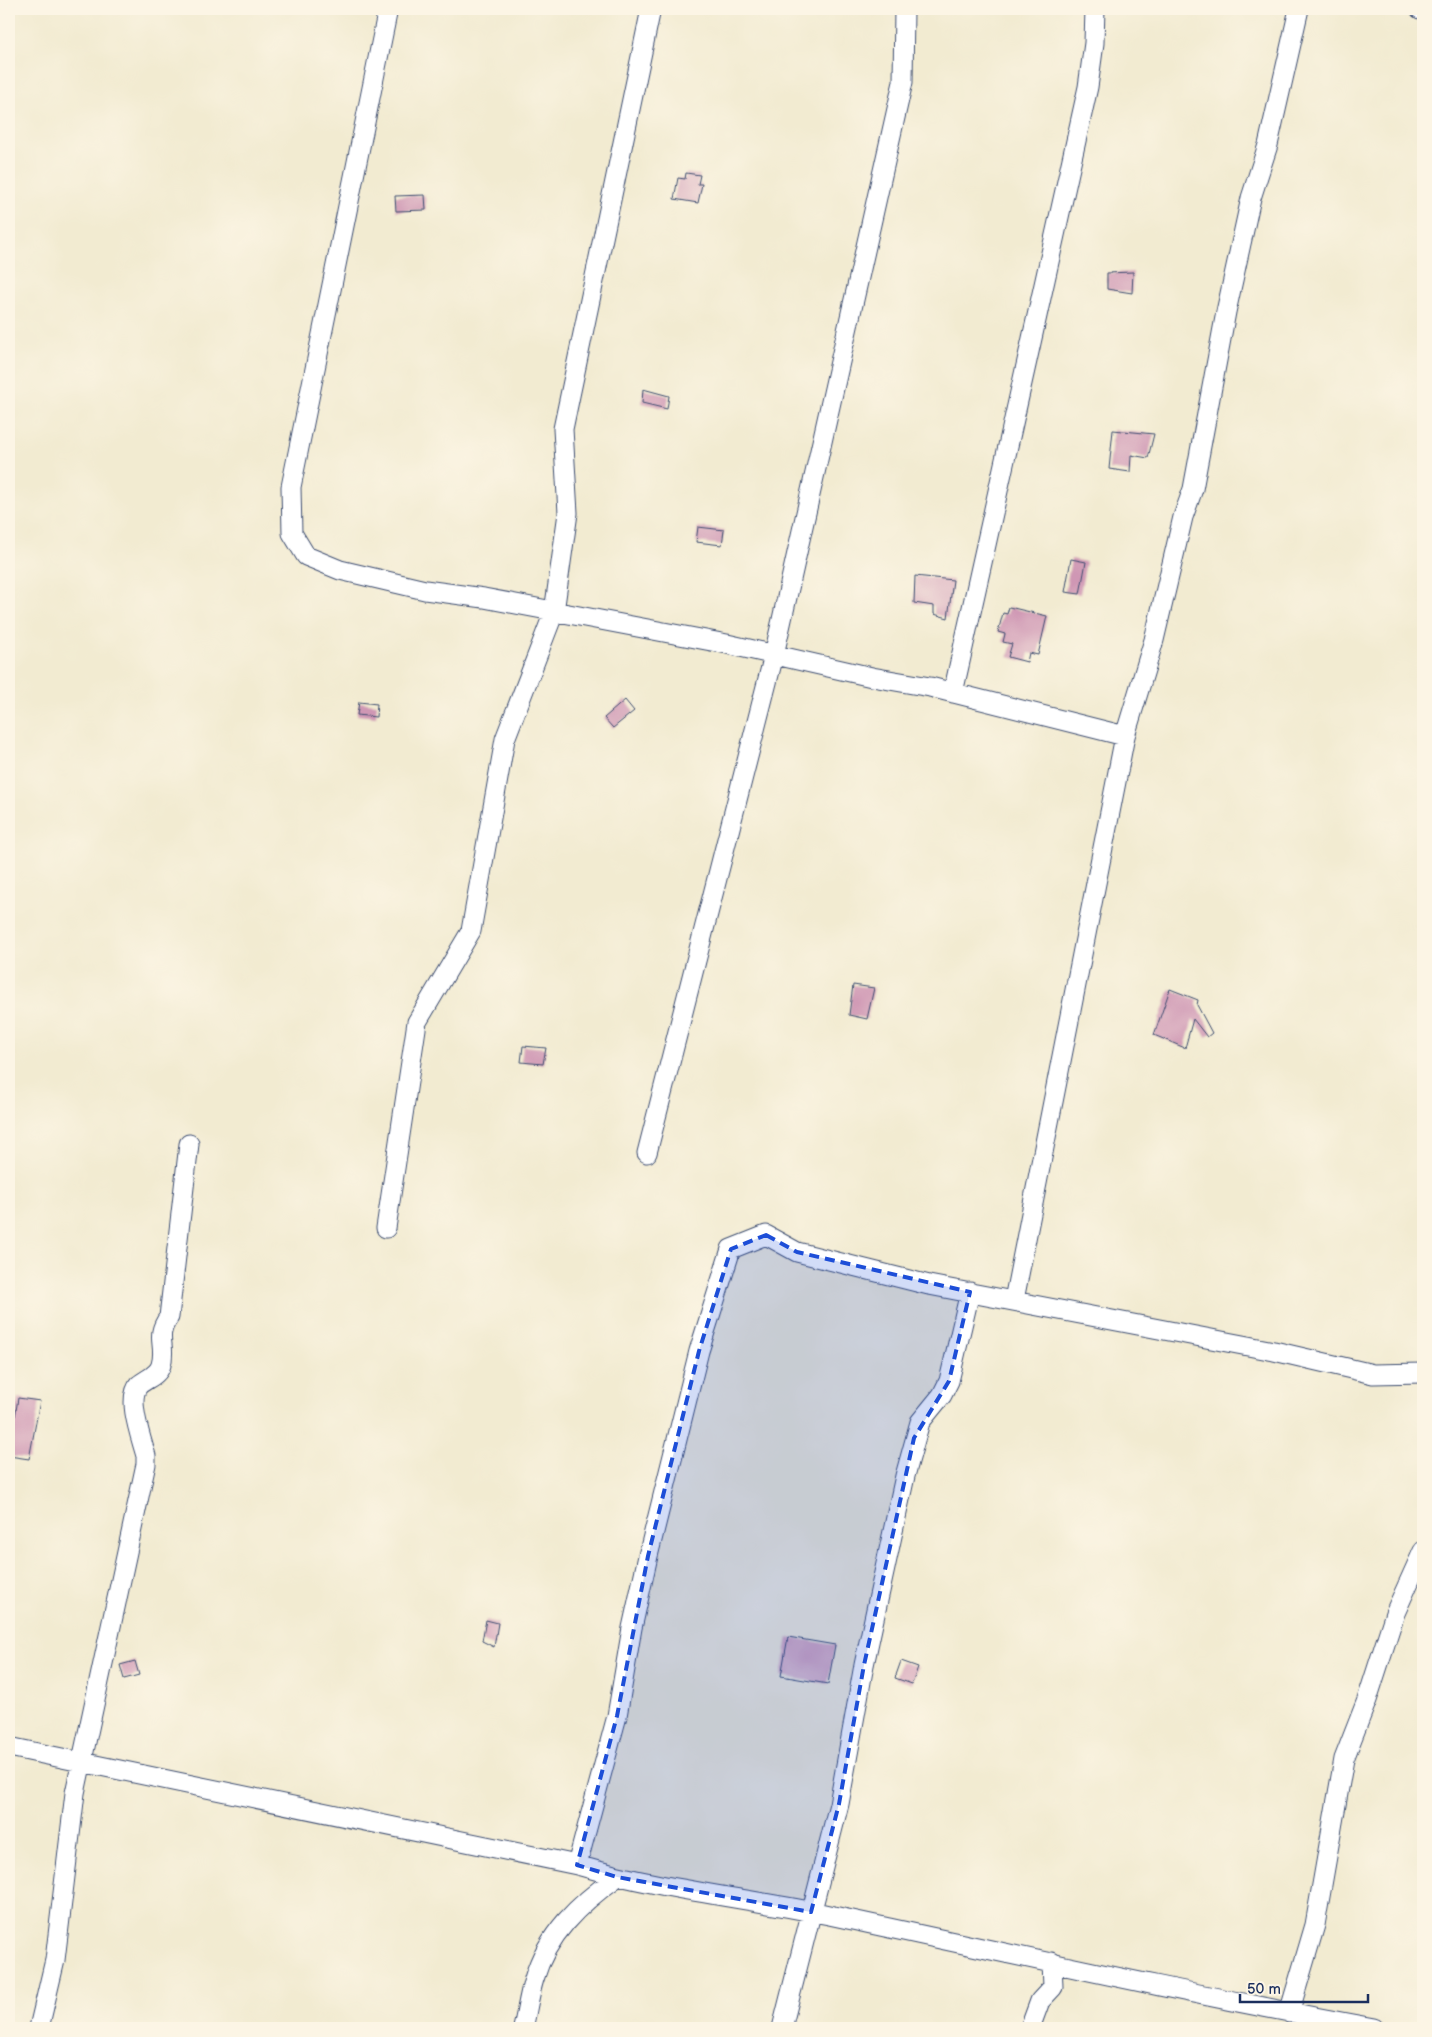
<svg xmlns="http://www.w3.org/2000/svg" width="1432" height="2037" viewBox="0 0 1432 2037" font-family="'Balsamiq Sans',sans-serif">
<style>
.building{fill:#cf97b4}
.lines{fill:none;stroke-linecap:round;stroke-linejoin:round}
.minor-casing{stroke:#3b4b6f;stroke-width:21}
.minor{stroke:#fff;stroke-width:19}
.marked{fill:#1d4ed8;fill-opacity:0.2;stroke:#1d4ed8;stroke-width:4;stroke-dasharray:10 6;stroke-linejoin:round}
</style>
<rect width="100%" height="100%" fill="#fcf5e5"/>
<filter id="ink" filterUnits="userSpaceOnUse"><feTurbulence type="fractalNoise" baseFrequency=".02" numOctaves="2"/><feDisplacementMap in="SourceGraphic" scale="10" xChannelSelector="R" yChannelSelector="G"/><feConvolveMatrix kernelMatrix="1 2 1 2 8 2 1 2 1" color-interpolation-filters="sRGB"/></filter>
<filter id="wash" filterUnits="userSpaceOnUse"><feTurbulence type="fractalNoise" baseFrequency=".0096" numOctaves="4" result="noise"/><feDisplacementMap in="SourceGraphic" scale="20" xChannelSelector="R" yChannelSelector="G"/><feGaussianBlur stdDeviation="1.12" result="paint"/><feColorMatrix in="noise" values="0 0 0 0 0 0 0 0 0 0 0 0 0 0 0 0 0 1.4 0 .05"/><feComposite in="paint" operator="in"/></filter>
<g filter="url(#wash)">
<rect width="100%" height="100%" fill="#f2ebd1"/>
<g id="blocks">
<!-- building -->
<path class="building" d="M686,173l14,2 -2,9h4l-4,19 -24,-4 4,-21 7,1z
M425,195l1,15 -30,1 -1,-15z
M1133,272l-1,21 -25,-4v-16z
M643,389l26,7 -2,13 -25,-6z
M1113,430l41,4 -6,24 -17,-3 -1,17 -21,-3z
M698,527l26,3 -2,15 -26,-3z
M1071,559l15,3 -6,32 -15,-2z
M915,576l38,4 -5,38 -14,-4v-8l-20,-3z
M1009,607l38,9 -9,39 -9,-2 -2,9 -19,-5 4,-13 -9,-2 2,-8 -7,-2 5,-19 4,1z
M625,700l9,11 -21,17 -9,-10z
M359,702l18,2 -1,13 -19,-2z
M853,985l21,3 -7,31 -18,-4z
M1170,989l28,11 -1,5 15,28 -5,4 -14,-18 -8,29 -31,-13z
M523,1046l23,2 -3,16 -22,-2z
M18,1398l22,3 -11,58 -20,-3z
M486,1620l12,3 -4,24 -12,-6z
M788,1637l47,8 -7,39 -47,-8z
M135,1661l4,14 -15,4 -4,-14z
M901,1661l17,6 -6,17 -17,-6z"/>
</g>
</g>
<g filter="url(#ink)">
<use href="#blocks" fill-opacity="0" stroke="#3b4b6f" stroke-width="1"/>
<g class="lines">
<!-- minor casing -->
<g class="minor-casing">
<path id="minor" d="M388,9l-97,478 1,46 14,23 34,14 85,20 59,8 243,46 145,33 58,10 195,49
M1420,9h3
M953,693l135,-606 6,-44 1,-34
M647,1153l127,-498 129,-573 1,-73
M386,1228l31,-206 54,-91 34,-192 49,-127 14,-99 -5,-84 88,-420
M1014,1300l111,-564 29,-96 29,-123 10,-28 33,-177 25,-114 17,-53 31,-136
M9,1747l568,118c82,24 168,33 252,50 182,39 363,80 545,113
M577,1865l40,-149 15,-88 16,-72 51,-205 32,-102 35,-14 31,17 132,33 345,66 99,23 50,-1
M1289,2013l26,-88 29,-166 23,-59 28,-87 28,-62
M39,2028l16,-68 20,-167 71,-329v-8c-4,-16 -20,-57 -7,-71 8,-7 19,-9 22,-20 6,-20 -7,-28 8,-48l20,-173
M523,2028c4,-16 6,-33 11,-49 13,-45 45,-75 83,-102
M782,2028l57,-224 25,-139 41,-189 15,-54 22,-27 7,-14 21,-89
M1030,2028l10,-27 13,-14 -1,-25"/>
</g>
<!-- minor -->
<use href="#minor" class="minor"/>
</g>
</g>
<!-- marked area -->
<path class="marked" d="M766,1235l31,17 173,40 -21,89 -35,57 -50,227 -25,139 -28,108 -194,-35 -40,-12 40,-149 31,-160 51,-205 32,-102z"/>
<!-- margin -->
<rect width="1432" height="2037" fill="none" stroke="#fcf5e5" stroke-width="30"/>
<!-- scale -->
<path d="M1240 1994v8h128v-8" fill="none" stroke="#1b2f5e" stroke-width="2.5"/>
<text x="1247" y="1994" font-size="15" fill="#1b2f5e" stroke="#fcf5e5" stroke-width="4" paint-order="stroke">50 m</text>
</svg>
